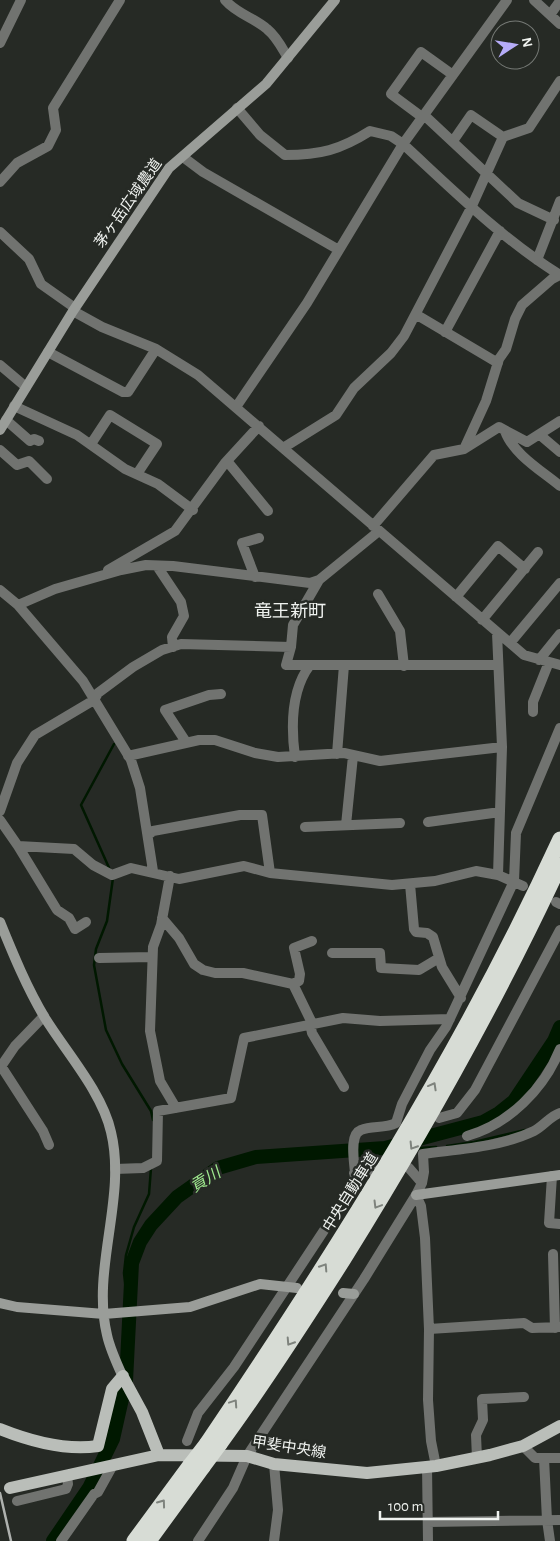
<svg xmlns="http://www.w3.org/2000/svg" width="560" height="1541" viewBox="0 0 560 1541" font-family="'Alegreya Sans','Noto Sans JP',sans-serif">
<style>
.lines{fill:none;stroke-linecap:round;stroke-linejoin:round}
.stream{stroke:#001800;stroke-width:2.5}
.river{stroke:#001800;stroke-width:14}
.street{stroke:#717370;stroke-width:10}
.secondary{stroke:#9a9d99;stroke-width:10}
.primary{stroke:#babeb9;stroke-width:12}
.highway{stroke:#d7dcd5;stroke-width:15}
.rail{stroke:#aeb1ae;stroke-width:2.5}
.highway-bridge{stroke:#d7dcd5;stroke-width:15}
.oneway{stroke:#7e837d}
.labels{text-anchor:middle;stroke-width:5;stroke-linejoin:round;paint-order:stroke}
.street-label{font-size:15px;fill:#eff2ef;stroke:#262a25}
.water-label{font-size:16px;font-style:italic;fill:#a1ed90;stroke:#262a25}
.quarter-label{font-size:18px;fill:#eff2ef;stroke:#262a25}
</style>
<rect width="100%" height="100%" fill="#262a25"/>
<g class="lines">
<!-- stream -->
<path class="stream" d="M110,870l-29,-65 33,-61
M113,878l-6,43 -11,28 -2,16 12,65 16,34 29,47 2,9
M447,1146l27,-4 51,-12
M417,1148l19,-1
M128,1310l-4,-37 2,-18 8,-28 15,-33 2,-26"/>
<!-- river -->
<path class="river" d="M53,1541l36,-53 24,-49 13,-58 6,-118 8,-21 11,-17 26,-28 41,-29 38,-11 129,-9 98,-26 16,-9 15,-12 40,-60 6,-14"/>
<!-- street -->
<path class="street" d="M225,0c12,14 28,17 42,29 10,8 15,19 21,29
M534,0l26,24
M550,15l10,-14
M0,43l21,-43
M237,108l23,27 25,20c35,0 55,-5 85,-24l21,5 12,8c50,46 99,95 157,131
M424,115l94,88 36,17
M422,117l-31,-23 30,-42 32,23
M453,141l18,-26 32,22
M183,157l20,15 136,78
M0,182l17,-19 31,-17 8,-16 -3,-22 67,-108
M0,232l29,27 12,25 34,24
M537,260l23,-59
M73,311l29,16 54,22 42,26 326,280 36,10
M417,315l81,48
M445,332l55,-101
M48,352l75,40h5l28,-43
M0,365l26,22
M14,406l63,29 48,34 33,15 35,26
M236,407l71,-104 96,-159 104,-144
M6,420l24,21 4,-2 5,2
M505,431c8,23 37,40 55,55
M540,435l20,17
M91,444l19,-29 47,29 -20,30
M283,448l53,-33 18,-27 37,-35 13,-17 67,-128 32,-71 26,-9 31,-47
M464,449l22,-48 13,-42 7,-10 9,-30 7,-14 30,-26 8,-4
M0,450l17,15 12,-4 18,18
M227,461l41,50
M373,526l61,-71 30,-6 35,-22 28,15 33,-21
M157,566l24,36 3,14 -12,21 1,10
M108,570l67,-39 50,-68 34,-37
M255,577l-13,-34 17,-5
M319,580l-26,45 -2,22 -5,18h212
M0,590l18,15 65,76 48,79 9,28 13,83
M378,594l22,37 4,35
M456,597l42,-51 27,23
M18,605l37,-16 66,-19 25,-5 27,1 137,17 9,-3 60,-49
M482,620l56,-68
M497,633l5,114 -4,128
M510,643l50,-60
M539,660l21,-26
M533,712v-10l16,-40
M186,742l-21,-32 44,-15 12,-1
M337,754l7,-89
M128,756l71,-16h16l40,13 23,4 66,-4 36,8 122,-14
M295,757c-4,-30 -4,-67 15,-92
M0,811l17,-48 18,-28 59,-35 4,-7 35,-26 29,-17 19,-6 110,3
M0,820l18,26 56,3 19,16 19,10 19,-7 48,11 65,-13 26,7 122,12 43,-4 41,-10 22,4 25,11
M428,822l72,-10
M346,825l7,-69
M305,827l95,-4
M148,835l5,-4 87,-16h22l8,58
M18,846l39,64 12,8 6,11 11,-7
M170,876l-9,49 -8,22 -3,84 10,50 16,27
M410,884l4,45 2,3 11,1 6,4 9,30 19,31
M556,902l4,2
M162,918l17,20 15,26 9,6 12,3h28l50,11 19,39
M332,953h48l1,15 38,2 20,-12
M99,958l53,-1
M293,984l6,-3 1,-7 -6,-26 18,-7
M310,1023l2,10 32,54
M1,1066l42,65 6,14
M0,1068l15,-22 29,-30
M439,1118l18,-5 18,-23 85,-160
M467,1136c42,-12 77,-47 93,-87
M115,1169l28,-1 14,-7 1,-50 73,-13 13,-60 99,-20 37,3 70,-2
M354,1173l23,-3
M552,1176l-3,47 11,1
M422,1183l2,-11 -1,-18c36,-5 78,-7 111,-23 10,-5 16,-15 26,-18
M416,1195l5,11 4,32 4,91 -1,71 3,41 5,25
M553,1254l2,74
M429,1329l95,-6 8,5 28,-1
M187,1441l11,-28 36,-46 114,-173c3,-6 6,-12 7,-19 0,-11 -7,-40 6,-45 11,-5 23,-1 35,-7l6,-19 28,-54 16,-23 68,-146 2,-48 44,-105
M523,1446l12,12h25
M477,1458l-1,-23 7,-15 -1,-21 42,-2
M544,1458l3,62 3,21
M274,1464l4,46 -4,31
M427,1466l1,75
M17,1501l49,-12 2,-5 -1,-8
M428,1522l132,-2
M61,1541l33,-47 4,-2 15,-27
M198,1541l35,-53 14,-32 117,-177 52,-84 6,-12 -13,-15"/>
<!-- secondary -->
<path class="secondary" d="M0,430l73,-119 96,-143 97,-84 69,-84
M0,922c13,32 27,66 45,96 21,34 57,74 66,114 16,66 -20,137 -4,203 3,14 10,29 16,42
M416,1195l144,-20
M343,1293l11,1
M0,1303l17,4 87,7 86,-7 70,-23 37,4"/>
<!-- primary -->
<path class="primary" d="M123,1377l19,35 17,43
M0,1429c30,12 65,22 98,17l14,-57 11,-13
M10,1488l149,-33 88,1 27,8 93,9 69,-7 54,-11 33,-9 37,-20"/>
<!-- highway -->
<path class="highway" d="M207,1443c131,-194 255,-391 353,-604
M220,1444c44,-60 84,-122 124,-185 79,-127 153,-258 216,-394
M134,1541l56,-76
M149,1541l54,-74"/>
<!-- rail -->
<path class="rail" d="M0,1493l11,48"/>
<!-- highway-bridge -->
<path class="highway-bridge" d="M190,1465l17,-22
M203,1467l17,-23"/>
</g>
<!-- one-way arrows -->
<defs><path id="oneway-chevron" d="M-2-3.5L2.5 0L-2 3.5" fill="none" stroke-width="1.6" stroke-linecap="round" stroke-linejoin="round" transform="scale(1.25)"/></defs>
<g class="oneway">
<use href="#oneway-chevron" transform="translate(433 1086) rotate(-61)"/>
<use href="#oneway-chevron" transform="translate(413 1146) rotate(122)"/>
<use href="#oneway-chevron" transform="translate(377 1205) rotate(121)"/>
<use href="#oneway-chevron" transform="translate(324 1267) rotate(-57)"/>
<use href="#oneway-chevron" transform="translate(290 1342) rotate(123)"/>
<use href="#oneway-chevron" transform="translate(234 1403) rotate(-56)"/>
<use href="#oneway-chevron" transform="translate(162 1503) rotate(-54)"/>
</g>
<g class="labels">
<!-- street labels -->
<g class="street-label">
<text transform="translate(128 203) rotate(-55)" y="5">茅ヶ岳広域農道</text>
<text transform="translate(350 1192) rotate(-58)" y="5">中央自動車道</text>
<text transform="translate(289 1447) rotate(9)" y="5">甲斐中央線</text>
</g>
<!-- water labels -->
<g class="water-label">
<text transform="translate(205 1179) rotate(-32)" y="6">貢川</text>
</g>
<!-- quarter labels -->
<g class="quarter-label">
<text x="290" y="617">竜王新町</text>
</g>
</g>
<!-- north arrow -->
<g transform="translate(515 45) rotate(78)"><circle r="24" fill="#262a25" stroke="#767a76"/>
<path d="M0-4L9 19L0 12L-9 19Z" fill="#b6acf8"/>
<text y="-8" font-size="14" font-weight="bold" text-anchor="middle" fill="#eff2ef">N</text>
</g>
<!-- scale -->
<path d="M380 1511v8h118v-8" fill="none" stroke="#eff2ef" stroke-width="2.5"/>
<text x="388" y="1511" font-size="15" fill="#eff2ef" stroke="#262a25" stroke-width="4" paint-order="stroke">100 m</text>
</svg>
